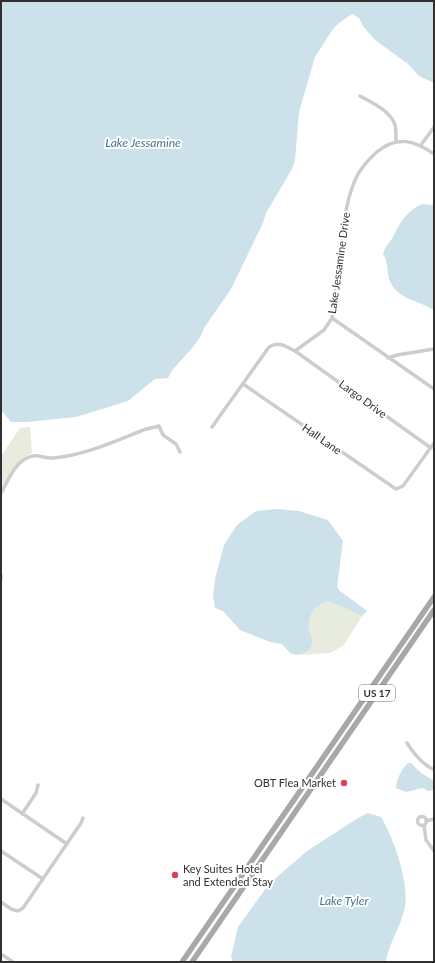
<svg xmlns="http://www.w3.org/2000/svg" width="435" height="963" viewBox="0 0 435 963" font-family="Lato,sans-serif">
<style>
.green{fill:#e7ecdf}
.water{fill:#cce1ea}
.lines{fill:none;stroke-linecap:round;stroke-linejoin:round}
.minor{stroke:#cdcdcd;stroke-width:3.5}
.primary{stroke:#a8a8a8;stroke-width:5.5}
.poi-dot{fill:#da3f56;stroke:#fff;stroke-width:1.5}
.labels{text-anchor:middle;stroke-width:4;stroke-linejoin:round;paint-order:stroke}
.shield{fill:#fff;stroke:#6e6e6e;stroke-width:1}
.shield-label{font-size:10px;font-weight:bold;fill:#303030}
.street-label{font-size:11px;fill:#303030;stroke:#fff}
.poi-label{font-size:11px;fill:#303030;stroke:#fff;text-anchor:end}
.water-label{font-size:12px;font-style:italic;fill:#43758d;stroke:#fff}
</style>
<rect width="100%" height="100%" fill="#fff"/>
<!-- green -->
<path class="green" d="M30,427l2,26c-18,8 -22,22 -31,37v-34l19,-28z
M326,601l14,5 22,10 -18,29 -14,8 -28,2c16,-6 7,-19 6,-30 0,-5 4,-15 7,-18 3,-3 8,-5 11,-6z"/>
<!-- water -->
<path class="water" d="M1,1h433v82l-15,-7 -11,-12 -33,-24 -12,-14 -4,-8 -7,-4 -13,9 -6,6 -18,28 -16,55 -4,48 -3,9 -26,44 -3,10 -32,66 -27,39c-4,15 -23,31 -33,44l-3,6 -13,1 -27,22 -52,16 -49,5h-16l-10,-12z
M422,204l12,1v104h-2c-15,-9 -36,-10 -43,-30 -2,-8 -1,-18 -6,-25 2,-7 6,-11 10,-17 8,-16 13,-25 29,-33z
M278,509l21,2 29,9 15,21 -6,46 3,4 27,20 -5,5 -22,-10 -13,-5c-11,5 -15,8 -18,20 -2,6 2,13 3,19 1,13 -11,17 -22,13l-8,-9 -12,-2 -30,-12 -17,-19 -8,-3 -2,-13 2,-16 9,-34 13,-20 19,-14z
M408,763h3l9,9 14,9v9l-6,1 -5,-3 -17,4 -10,-4c0,-8 6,-20 12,-25z
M368,813l13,4c13,22 28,65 24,90 -3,14 -10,27 -15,40 -2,5 -3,10 -5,15h-152l-2,-5 7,-30 31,-43 38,-33 51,-33z"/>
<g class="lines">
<!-- minor -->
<path class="minor" d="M360,96c12,7 31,15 35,29 1,5 1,11 1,17
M421,145l13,-18
M332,318l102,71
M295,351l29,-21 8,-12c3,-23 6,-46 9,-70 3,-25 5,-51 17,-74 5,-8 13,-17 20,-23 20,-16 37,-10 56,3
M388,358l9,-3 37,-6
M243,384l153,105 7,-3 31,-43
M212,427l57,-80c10,-6 16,-1 26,4l136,97
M1,493c6,-10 13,-28 24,-34 12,-7 18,0 29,-1 31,-3 59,-16 87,-27 6,-3 12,-3 18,-5l4,9 13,9 4,8
M1,575v4
M407,743c7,11 15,21 27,27
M1,799l66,45
M22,814l14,-21 2,-8
M417.5 821a4.5 4.5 0 1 1 9 0a4.5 4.5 0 1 1-9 0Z
M426,821l8,-2
M424,825l2,15 8,11
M1,851l42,28
M1,902l10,7 7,2 5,-3 58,-85 2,-5
M1,954l12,8"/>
<!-- primary -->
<path class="primary" d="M182,962l252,-365
M192,962l242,-352"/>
</g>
<!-- markers -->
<g class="poi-dot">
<circle cx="344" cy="783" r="4"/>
<circle cx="175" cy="875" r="4"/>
</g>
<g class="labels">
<!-- shield labels -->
<rect class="shield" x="359" y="685" width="36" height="16" rx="3"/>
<g class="shield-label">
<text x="377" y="697">US 17</text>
</g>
<!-- street labels -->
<g class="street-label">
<text transform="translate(339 263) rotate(-82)" y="4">Lake Jessamine Drive</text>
<text transform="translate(363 399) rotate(36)" y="4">Largo Drive</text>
<text transform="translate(322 439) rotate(35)" y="4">Hall Lane</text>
</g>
<!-- poi labels -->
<g class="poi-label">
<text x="336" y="787">OBT Flea Market</text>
<text x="183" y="873" text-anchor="start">Key Suites Hotel<tspan x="183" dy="13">and Extended Stay</tspan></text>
</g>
<!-- water labels -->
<g class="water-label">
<text x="143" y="147">Lake Jessamine</text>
<text x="344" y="905">Lake Tyler</text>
</g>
</g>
<!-- border -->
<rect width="435" height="963" fill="none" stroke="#303030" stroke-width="4"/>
</svg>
